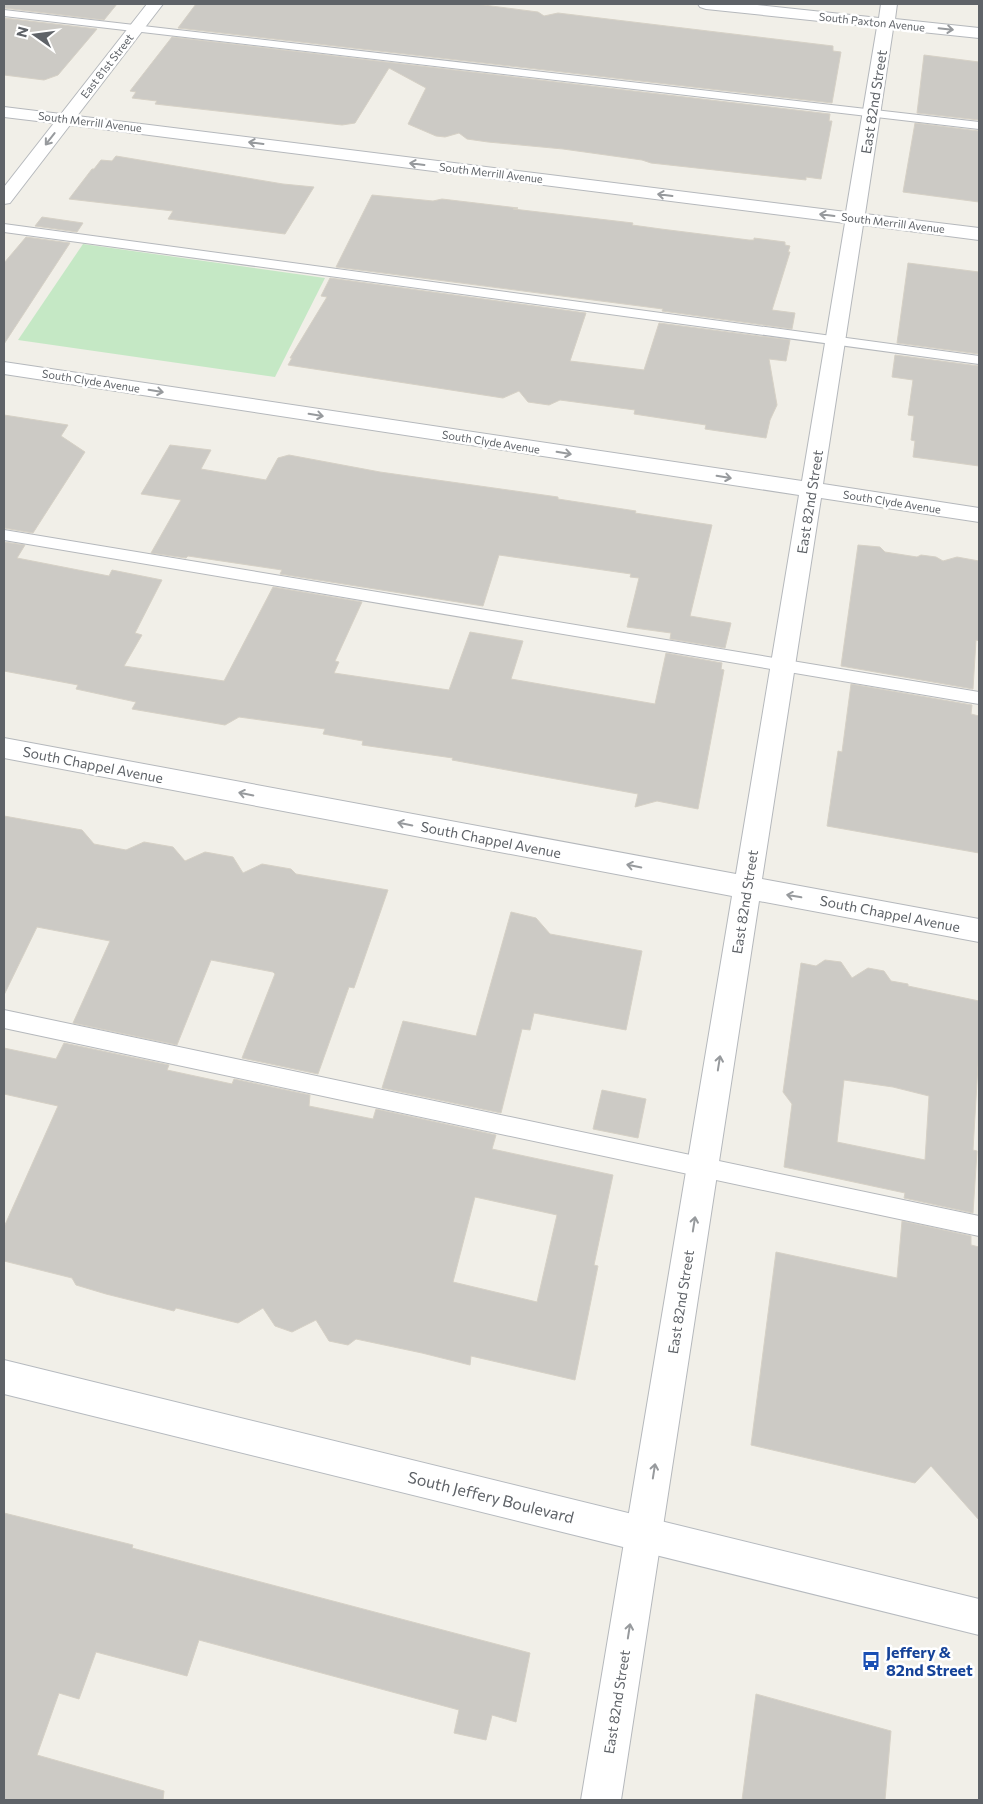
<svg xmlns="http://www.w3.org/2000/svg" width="983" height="1804" viewBox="0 0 983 1804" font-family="Commissioner,sans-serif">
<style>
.green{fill:#c5e8c5}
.building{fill:#cccac5;stroke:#d6d1c6;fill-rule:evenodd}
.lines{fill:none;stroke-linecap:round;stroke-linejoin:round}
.lane-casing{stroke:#b5b8bc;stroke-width:2}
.street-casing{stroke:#b5b8bc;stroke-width:2}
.secondary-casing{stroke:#b6babf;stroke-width:2}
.lane{fill:#fff;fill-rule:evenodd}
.street{fill:#fff;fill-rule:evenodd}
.secondary{fill:#fff;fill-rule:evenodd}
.oneway{stroke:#979a9d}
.labels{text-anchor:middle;stroke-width:5;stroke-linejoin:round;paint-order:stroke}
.far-street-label{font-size:11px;fill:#5f6368;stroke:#fff}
.street-label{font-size:14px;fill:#5f6368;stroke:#fff}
.near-street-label{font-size:16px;fill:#5f6368;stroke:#fff}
.near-transit-label{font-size:16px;font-weight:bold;fill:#164399;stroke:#fff;text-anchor:start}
</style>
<rect width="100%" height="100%" fill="#f1efe8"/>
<!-- green -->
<path class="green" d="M83,244l242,34 -50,99 -257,-37z"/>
<!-- building -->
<path class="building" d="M4,4h113l-13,16 -100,-12z
M196,4h280l62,8 6,4 14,-3 275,33v5l8,1 -9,51 -654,-75z
M4,18l93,11 -39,46 -14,5 -40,-5z
M172,37l658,77 -1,7h3l-11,58 -15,-2v3l-155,-17 -9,-3 -79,-11 -75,-7 -21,-3 -8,-6 -14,4 -9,-1 -28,-12 18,-36 -37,-20 -34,55 -13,2 -187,-21 2,-3 -25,-3 4,-6 -6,-1z
M924,55l55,7v58l-62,-7z
M915,123l64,8v71l-76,-10z
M116,156l167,28 31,3 -29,47 -117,-15 5,-8 -104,-12 23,-30h2l7,-9 11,1z
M372,195l61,6 9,-2 76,9 -5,1 120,14 -1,2 29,4 88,11h5v-2l31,4v3l5,1 -2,6h2l-18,58 23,3 -3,16 -130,-18 1,-2 -327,-42z
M42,217l41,6 -6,9 -42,-6z
M26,237l44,6 -66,101v-81z
M908,263l71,9v82l-82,-11z
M330,278l256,35 -16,48 74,9 15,-47 131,17 -4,21 -17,-2 8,46 -7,15 -4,18 -61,-9 1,-4 -72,-11 1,-4 -75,-10 -11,5 -21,-3 -9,-11 -16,7 -215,-33 4,-7h-2l37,-61 -6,-1z
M895,355l84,11v100l-66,-9 2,-16 -4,-1 3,-24 -6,-1 5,-35 -21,-3z
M4,415l64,10 -7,11 24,16 -52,81 -29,-5z
M170,445l41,5 -10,19 65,11 12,-22 11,-3 91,17 178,25v2l78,12 -1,2 77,12 -22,91 41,7 -6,25 -55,-9 1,-6 -44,-6 12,-49 -9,-1 1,-3 -132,-19 -16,51 -203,-32 2,-4 -94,-14 -2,2 -35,-5 30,-53 -40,-6z
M4,542l21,3 -8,13 92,18 3,-6 50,10 -27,53 7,2 -18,31 100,15 49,-94 89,15 -27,59 4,1 -5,11 115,17 21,-58 53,9 -12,38 144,25 11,-51 56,10 -1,6 3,1 -26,139 -41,-8 -22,6 3,-13 -186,-34 1,-2 -91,-13 1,-4 -40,-7 2,-5 -86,-12 -14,8 -93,-16 4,-7 -60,-13 2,-4 -74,-14z
M858,545l22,2 5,5 32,5 4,-2 15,2 7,4 14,-4 22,4v80l-3,-1 -3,49 -132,-23z
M851,684l121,21 -1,9 8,2v137l-152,-27 11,-75 4,1z
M4,816l78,14 12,14 32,6 18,-8 29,5 12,14 20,-9 28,5 10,16 19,-9 29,5 5,5 92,16 -34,98 -5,-1 -31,87 -76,-16 33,-84 -2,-2 -62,-12 -34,85 -104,-22 37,-82 -73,-14 -33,68z
M511,912l25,6 14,16 92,17 -16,79 -92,-17 -4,17 -8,-1 -21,84 -119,-25 21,-67 73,15z
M825,960l16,2 11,16 16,-10 16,3 7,10 17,3v2l71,15v47l-6,102 4,1 -4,62 -69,-15 1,-5 -121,-26 8,-63 -9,-12 18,-129 15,3zM844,1080l49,7 36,9 -4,64 -88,-18z
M64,1043l105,22 -2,5 65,14 2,-5 76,16 -1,11 64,13 3,-10 120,26 -4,14 121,26 -19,90 4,1 -23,114 -104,-24 -1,9 -48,-12 -66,-14 -8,6 -19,-4 -13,-21 -24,12 -17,-6 -12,-18 -25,15 -62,-15 -2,3 -68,-17 -30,-9 -4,-7 -68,-17v-34l54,-121 -54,-12v-46l52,11zM475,1197l82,18 -20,87 -84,-20z
M602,1090l44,9 -8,39 -45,-9z
M902,1221l69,15v9l8,2v273l-48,-54 -16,17 -164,-38 25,-193 121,26z
M4,1513l129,32 -1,3 398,105 -14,69 -24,-7 -6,25 -32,-7 5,-23 -260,-70 -12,36 -91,-24 -17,47 -20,-6 -22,62 127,36 -1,9h-159z
M756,1694l135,37 -6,69h-143z"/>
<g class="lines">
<!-- lane casing -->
<g class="lane-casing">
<path id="lane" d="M4,10l975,112v7l-975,-113z
M4,224l975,132v8l-975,-132z
M4,530l975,162v12l-975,-164z
M4,1010l975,206v20l-975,-208z"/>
</g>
<!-- street casing -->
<g class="street-casing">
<path id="street" d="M147,4h16l-86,112 769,96 31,-185 -171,-18 -6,-2 -2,-3h50l131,14 2,-14h16l-2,15 84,9v10l-86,-9 -28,185 114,14v12l-116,-15 -40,259 156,24v14l-158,-24 -59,381 217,40v23l-220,-41 -138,899h-40l151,-904 -728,-138v-20l732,136 63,-379 -795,-121v-12l798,119 43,-258 -775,-98 -60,78 -6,1v-17l50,-64 -50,-6v-10l57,7z"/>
</g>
<!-- secondary casing -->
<g class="secondary-casing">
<path id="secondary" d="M4,1360l975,239v36l-975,-241z"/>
</g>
<!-- lane -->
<use href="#lane" class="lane"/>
<!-- street -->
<use href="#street" class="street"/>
<!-- secondary -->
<use href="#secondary" class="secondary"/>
</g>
<!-- one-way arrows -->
<defs><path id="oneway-shaft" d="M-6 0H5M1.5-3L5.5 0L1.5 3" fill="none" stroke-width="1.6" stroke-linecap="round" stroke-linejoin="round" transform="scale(1.25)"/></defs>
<g class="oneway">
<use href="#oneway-shaft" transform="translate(946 29) rotate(6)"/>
<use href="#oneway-shaft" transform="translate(50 139) rotate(128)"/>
<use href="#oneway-shaft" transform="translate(256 143) rotate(-173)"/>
<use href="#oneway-shaft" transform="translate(417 164) rotate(-173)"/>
<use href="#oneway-shaft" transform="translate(665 195) rotate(-173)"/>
<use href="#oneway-shaft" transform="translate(827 215) rotate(-173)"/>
<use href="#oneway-shaft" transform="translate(156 391) rotate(9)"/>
<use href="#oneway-shaft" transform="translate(316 415) rotate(9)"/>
<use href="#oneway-shaft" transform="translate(564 453) rotate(9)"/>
<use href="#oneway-shaft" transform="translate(724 477) rotate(9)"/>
<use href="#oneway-shaft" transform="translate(246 794) rotate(-169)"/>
<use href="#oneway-shaft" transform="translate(405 824) rotate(-169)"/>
<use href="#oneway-shaft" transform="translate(634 866) rotate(-169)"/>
<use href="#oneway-shaft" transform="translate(794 896) rotate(-170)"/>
<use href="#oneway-shaft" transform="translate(719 1063) rotate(-81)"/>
<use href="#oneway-shaft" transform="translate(694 1224) rotate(-81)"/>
<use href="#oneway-shaft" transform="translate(654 1471) rotate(-81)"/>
<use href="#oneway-shaft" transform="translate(629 1631) rotate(-81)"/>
</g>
<!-- icons -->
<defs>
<g id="bus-bare" transform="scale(1.5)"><path d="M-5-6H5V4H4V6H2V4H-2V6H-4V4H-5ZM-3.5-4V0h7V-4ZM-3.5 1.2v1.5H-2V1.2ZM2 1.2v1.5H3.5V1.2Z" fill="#1a4fb4" stroke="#fff" stroke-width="2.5" paint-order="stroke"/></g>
</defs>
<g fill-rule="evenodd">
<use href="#bus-bare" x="871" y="1661"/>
</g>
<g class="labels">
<!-- far-street labels -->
<g class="far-street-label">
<text transform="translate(872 22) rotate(6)" y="4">South Paxton Avenue</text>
<text transform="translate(107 66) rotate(-52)" y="4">East 81st Street</text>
<text transform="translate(90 122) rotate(7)" y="4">South Merrill Avenue</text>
<text transform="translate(491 173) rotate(7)" y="4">South Merrill Avenue</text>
<text transform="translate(893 223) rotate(7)" y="4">South Merrill Avenue</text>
<text transform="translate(91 381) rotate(9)" y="4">South Clyde Avenue</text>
<text transform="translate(491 442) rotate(9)" y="4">South Clyde Avenue</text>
<text transform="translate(892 502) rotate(9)" y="4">South Clyde Avenue</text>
</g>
<!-- street labels -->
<g class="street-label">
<text transform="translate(874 102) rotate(-81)" y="5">East 82nd Street</text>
<text transform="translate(810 502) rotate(-81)" y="5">East 82nd Street</text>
<text transform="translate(93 765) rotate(11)" y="5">South Chappel Avenue</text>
<text transform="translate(491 840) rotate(11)" y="5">South Chappel Avenue</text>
<text transform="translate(745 902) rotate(-81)" y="5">East 82nd Street</text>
<text transform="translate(890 914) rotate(11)" y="5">South Chappel Avenue</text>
<text transform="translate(681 1302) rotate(-81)" y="5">East 82nd Street</text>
<text transform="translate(617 1702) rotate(-81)" y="5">East 82nd Street</text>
</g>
<!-- near-street labels -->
<g class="near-street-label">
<text transform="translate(491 1497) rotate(14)" y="6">South Jeffery Boulevard</text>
</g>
<!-- near-transit labels -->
<g class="near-transit-label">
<text x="886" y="1658">Jeffery &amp;<tspan x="886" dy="18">82nd Street</tspan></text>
</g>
</g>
<!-- border -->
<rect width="983" height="1804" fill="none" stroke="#5f6368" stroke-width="10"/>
<!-- north arrow -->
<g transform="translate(35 35) rotate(284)" stroke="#ffffff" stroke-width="4" paint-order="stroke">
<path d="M0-4L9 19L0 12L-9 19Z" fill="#5f6368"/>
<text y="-8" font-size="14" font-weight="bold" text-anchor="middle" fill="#5f6368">N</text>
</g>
</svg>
